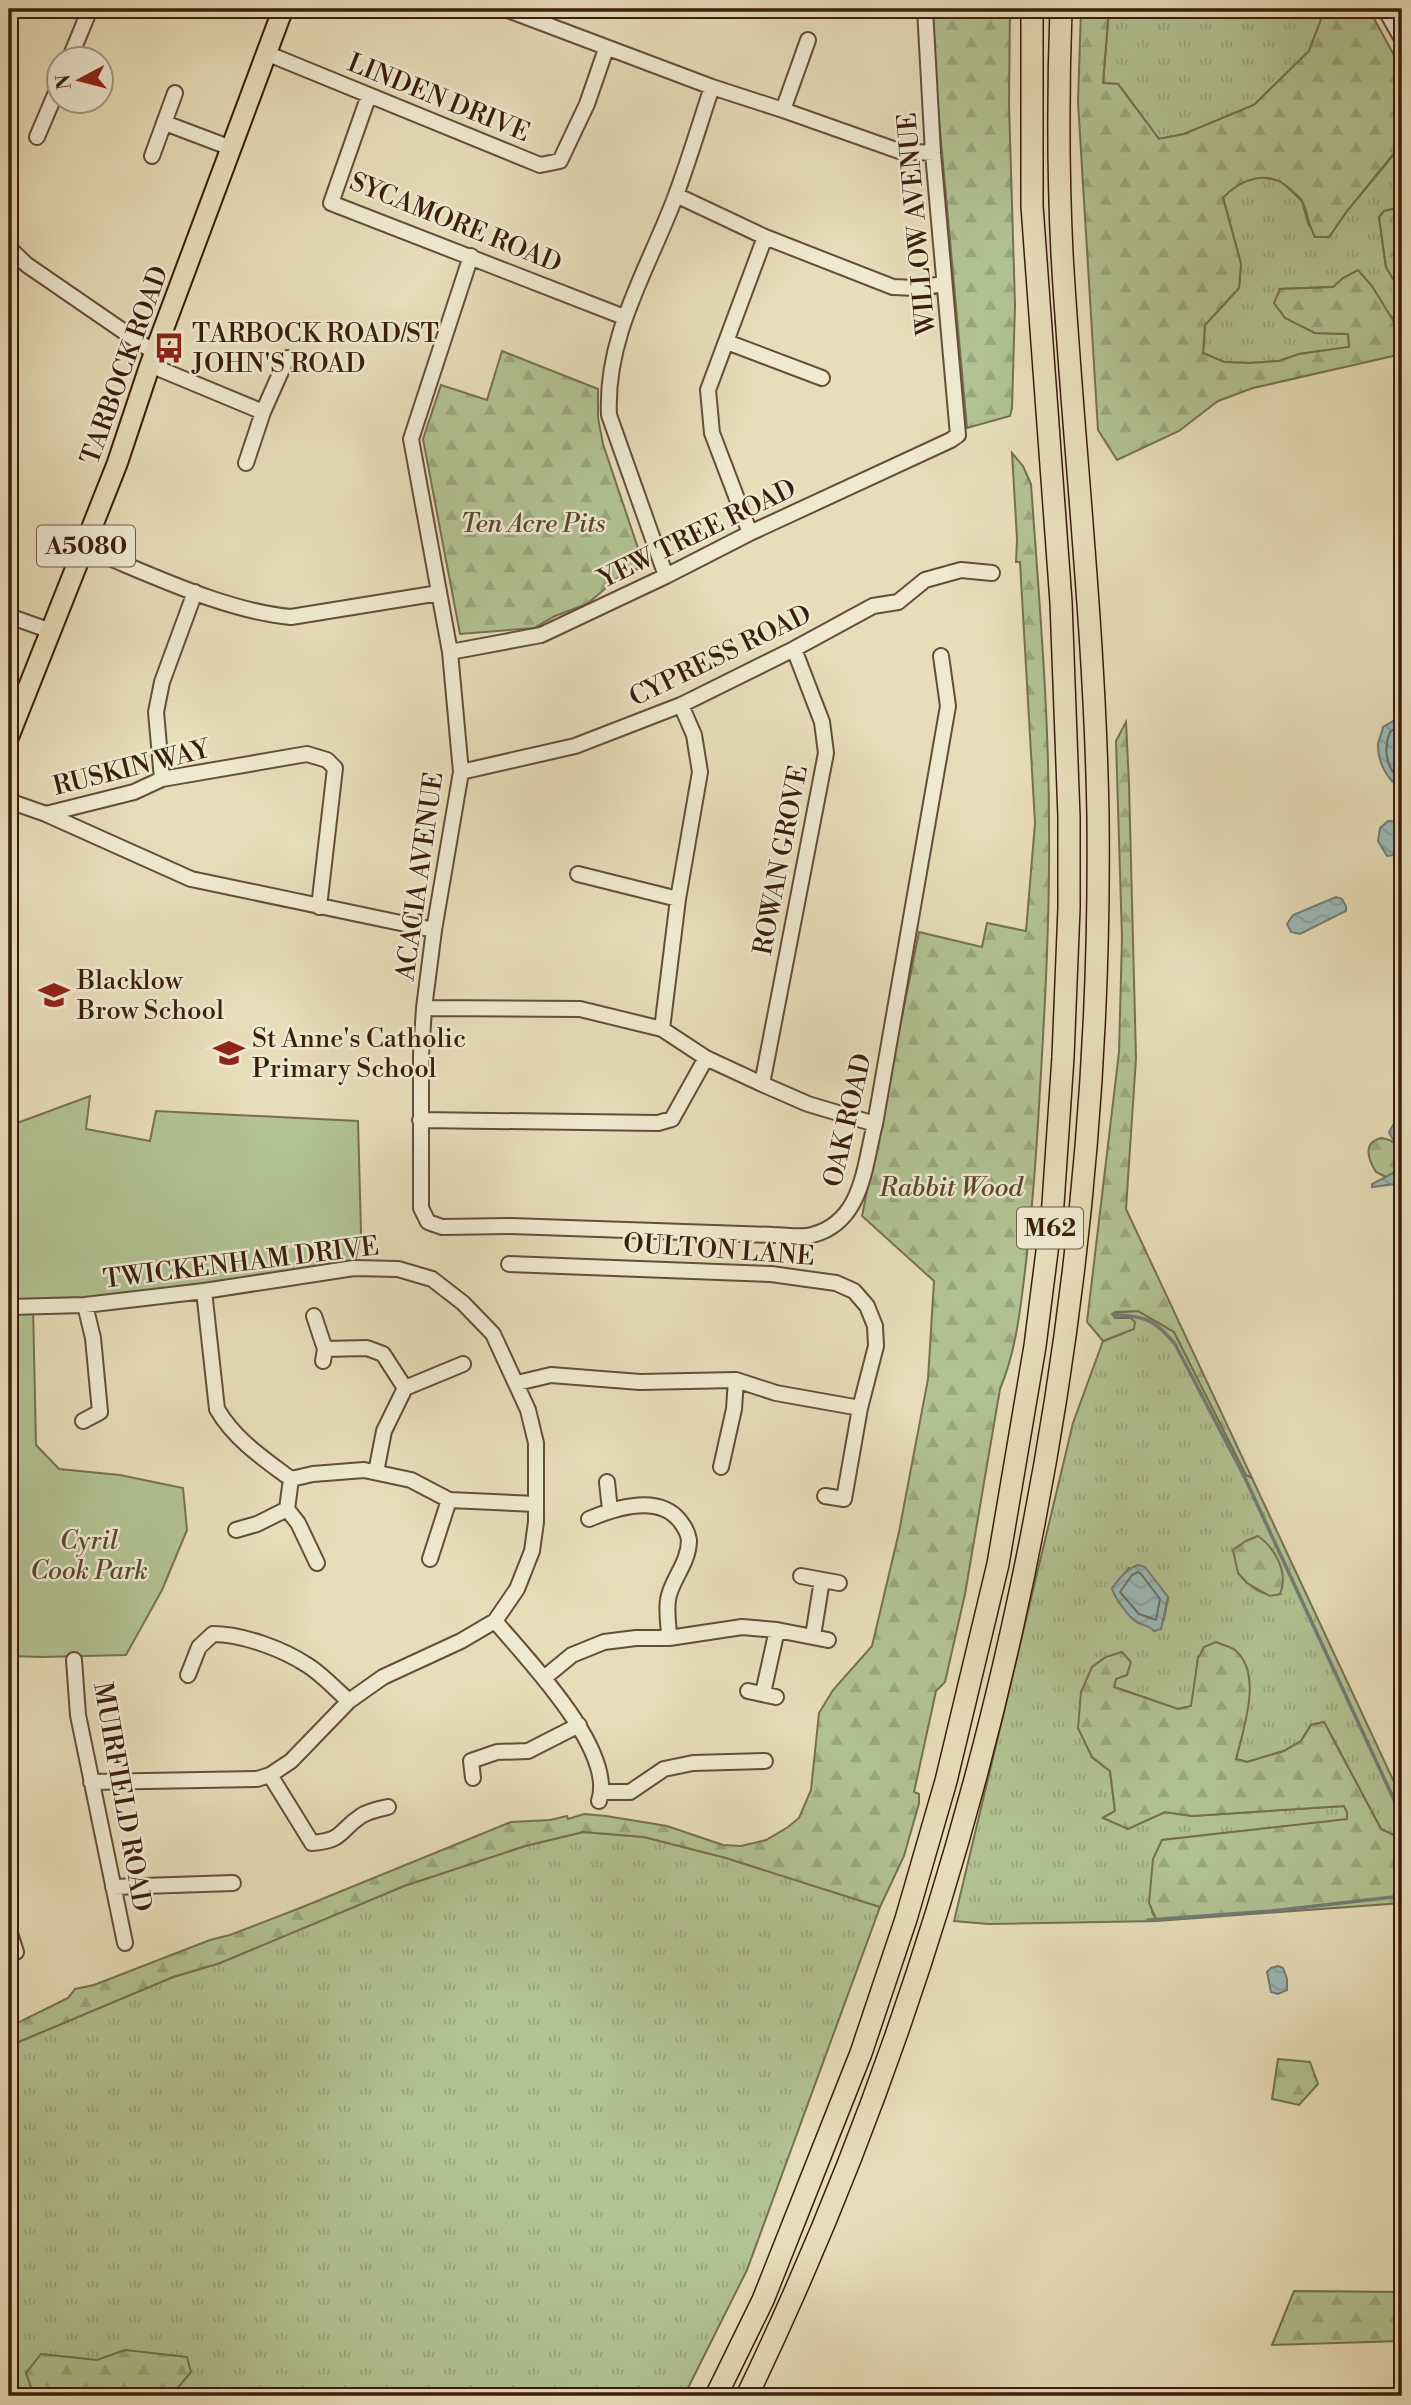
<svg xmlns="http://www.w3.org/2000/svg" width="1411" height="2405" viewBox="0 0 1411 2405" font-family="'Libre Bodoni',serif">
<style>
.grass{fill:url(#grass-tufts);stroke:#767050;stroke-width:2;fill-rule:evenodd}
.forest{fill:url(#forest-firs);stroke:#767050;stroke-width:2}
.park{fill:#b2c292;stroke:#767050;stroke-width:2}
.water{fill:url(#water-waves);stroke:#747b74;stroke-width:2}
.lines{fill:none;stroke-linecap:round;stroke-linejoin:round}
.shore{stroke:#6a6c63;stroke-width:2}
.stream{stroke:#747b74;stroke-width:3.5}
.minor-casing{stroke:#664d38;stroke-width:18}
.major-casing{stroke:#3b1d0d;stroke-width:23}
.highway-casing{stroke:#3b1d0d;stroke-width:24}
.minor{stroke:#efe9d1;stroke-width:14}
.major{stroke:#e7ddb8;stroke-width:19}
.highway{stroke:#e7ddb8;stroke-width:21}
.labels{text-anchor:middle;stroke-width:5;stroke-linejoin:round;paint-order:stroke}
.shield{fill:#efe9d1;stroke:#715a48;stroke-width:2}
.shield-label{font-size:24px;font-weight:bold;fill:#3b1d0d}
.street-label{font-size:26px;fill:#3b1d0d;stroke:#efe9d1}
.poi-label{font-size:26px;fill:#3b1d0d;stroke:#efe9d1;text-anchor:start}
.park-label{font-size:26px;font-style:italic;fill:#59462e;stroke:#efe9d1}
</style>
<defs>
<pattern id="grass-tufts" width="24" height="20" patternUnits="userSpaceOnUse" patternTransform="scale(1.75)"><rect width="24" height="20" fill="#b2c292"/><path d="M3 7l-1-3M5 7V3M7 7l1-3M15 17l-1-3M17 17v-4M19 17l1-3" fill="none" stroke="#9aa67d"/></pattern>
<pattern id="forest-firs" width="22" height="20" patternUnits="userSpaceOnUse" patternTransform="scale(1.75)"><rect width="22" height="20" fill="#b2c292"/><path d="M5 1l3.5 6h-7zM16 11l3.5 6h-7z" fill="#9aa67d"/></pattern>
<pattern id="water-waves" width="16" height="10" patternUnits="userSpaceOnUse" patternTransform="scale(1.75)"><rect width="16" height="10" fill="#9abab9"/><path d="M0 5q4-4 8 0t8 0" fill="none" stroke="#869f9e"/></pattern>
</defs>
<rect width="100%" height="100%" fill="#e7ddb8"/>
<filter id="stains"><feTurbulence type="fractalNoise" baseFrequency=".00286" numOctaves="4"/><feColorMatrix values="0 0 0 0 .2 0 0 0 0 .09 0 0 0 0 .02 0 0 0 .5 -.17"/></filter>
<radialGradient id="worn" r=".72"><stop offset=".6" stop-color="#630" stop-opacity="0"/><stop offset="1" stop-color="#630" stop-opacity=".3"/></radialGradient>
<!-- grass -->
<path class="grass" d="M1109,9h216l-16,42 -55,54 -70,29 -25,5 -41,-55 -15,-1z
M1395,153l7,1v53l-18,4 -5,6 7,50 16,27v41l-9,-17 -50,-40 -9,9 -54,2 34,44 34,1 2,13 -51,7 -20,7 -30,2 -25,-1 -21,-9 2,-28 34,-37 2,-24 -18,-67 13,-13 25,-7 20,4 21,20 7,25 20,11 18,-26z
M1138,1311l36,21 72,142 6,4 150,321v40l-21,-10 -57,-107 -13,3 -10,16 -17,10 -37,11 -11,-3 7,-27 -45,-74 -6,48 -14,3 -64,-22 7,-35 -29,105 18,14 5,40 -11,6 24,12 37,-17 27,4 152,-10 3,6v8l-185,20 -10,72 5,9 -168,3 -35,-3 119,-498 30,-82 19,-7 -10,-21zM1129,1568l39,29 -4,23c-5,2 -12,5 -17,5 -12,-1 -33,-26 -34,-37zM1238,1573l42,21c-18,4 -30,-8 -42,-21z
M583,1832l61,5 83,21 153,49 -133,363 -63,126h-675v-350l164,-69 47,-14 184,-77 121,-40z"/>
<!-- forest -->
<path class="forest" d="M929,9h81l-1,95 6,201 -3,103 -2,8 -43,12z
M1081,9h28l-6,74 15,1 41,55 25,-5 70,-29 55,-54 16,-42h44l33,61v84l-8,-1 -47,58 -18,26h-14c-7,-12 -7,-25 -13,-36 -2,-4 -8,-8 -12,-12 -21,-20 -49,-11 -67,9l18,66 -2,24 -34,37 -2,28 21,9 25,1 30,-2 20,-7 50,-7 -1,-13 -33,-1 -30,-15 -11,-15 6,-14 53,-2 10,-9 15,-8 14,16 30,49v19l-149,34 -35,13 -39,30 -62,29 -19,-30 -20,-328z
M1402,207v87l-16,-27 -7,-50 5,-6z
M502,351l96,38v29l5,26 41,122 -24,10 -33,28 -32,12 -21,12 -74,6 -37,-195 18,-54 46,15z
M1012,453l11,13 8,18c8,114 18,228 18,343 1,99 -5,197 -11,296 -3,49 -7,99 -13,148 -5,40 -9,80 -25,118l-35,205 -20,88 -9,9 -22,101 5,2v9l-15,53 -24,51 -154,-49 -82,-21 -61,-5 -58,14 -121,40 -184,77 -47,14 -164,69v-19l59,-29 7,-9 19,-4 116,-45 20,-5 70,-27 211,-86 39,-2 17,-4 1,3 16,-5 22,2 61,10 56,19 18,1 25,-6 22,-13 11,-9 12,-28 8,-77 14,-23 39,-44 27,-114 29,-153 6,-98 -72,-65 57,-284 63,15 5,-24 39,8 9,-108 -15,-261h-4l1,-23z
M1126,722l3,62 7,274 -10,151 126,269 -6,-3 -72,-143 -36,-21 -23,1 -3,2 3,4h16l4,4 -1,7 -31,12 -16,-19 32,-270 3,-114 -6,-197z
M1382,1138c17,3 22,14 19,31l-15,8 -10,-5c-8,-13 -14,-30 6,-34z
M1258,1536c17,12 31,37 22,58l-10,2 -23,-13 -9,-10 -5,-23 13,-9z
M1216,1642c6,3 16,5 20,9 27,24 7,79 0,108l11,3 37,-11 17,-10 10,-16 13,-3 57,107 21,10v64l-245,18 -8,-18 4,-44 9,-19 185,-21v-7l-3,-6 -152,10 -27,-4 -37,17 -25,-11 12,-7 -5,-40 -18,-14 -14,-29 3,-36 11,-25 14,-10 16,-5 9,10 -4,13 -11,4 -2,8 64,22 13,-3 7,-48 6,-11z
M1278,2059l32,3 8,22 -19,21 -27,-6z
M1294,2291l108,1v49l-130,4z
M125,2350l62,7 4,15 -20,24h-137l-8,-23 15,-19 56,6z"/>
<!-- park -->
<path class="park" d="M90,1096l-4,33 64,12 6,-30 202,10 3,111 -7,36 -321,38 3,139 23,24 61,6 63,13 4,42 -25,60 -36,65 -85,2 -32,-1v-530z"/>
<!-- water -->
<path class="water" d="M1402,716v73c-14,-8 -25,-27 -24,-45 1,-5 4,-11 5,-17z
M1388,821l14,1v32l-15,2 -9,-15 2,-13z
M1336,897l6,2 4,7v5l-46,23 -9,-2 -4,-8 6,-9z
M1393,1125l4,2 5,11v20c-3,-11 -9,-17 -13,-26z
M1402,1166v17l-30,4v-3l29,-15z
M1138,1565l7,2 23,30 -7,32 -7,2c-6,-7 -13,-5 -19,-10 -7,-5 -22,-26 -23,-33 8,-10 14,-19 26,-23z
M1278,1966l5,2 4,11v11l-9,4 -7,-2 -4,-20 4,-4z"/>
<g class="lines">
<!-- shore -->
<path class="shore" d="M1402,724l-12,8c-7,17 -4,38 12,49
M1138,1572l3,2 19,25 -4,21 -17,-6 -19,-22 12,-17z"/>
<!-- stream -->
<path class="stream" d="M1114,1315c31,0 42,6 61,29l70,134 157,339
M1148,1920l124,-9 130,-15"/>
<!-- minor casing -->
<g class="minor-casing">
<path id="minor" d="M505,9l207,78 71,23 116,41 34,2
M1385,9l17,30
M266,53l274,112 20,-4 27,-57 19,-55
M69,60l21,-51
M369,95l-38,108 293,114
M783,110l25,-70
M165,123l66,25
M37,137l23,-54
M152,156l23,-63
M676,195l89,42 128,50 23,1 28,-4
M9,248l18,17 128,88
M471,256l-60,183 39,213 11,120 -27,158 -10,78 -3,47v153l7,14 14,5 69,-1 263,9c12,0 27,3 38,0 51,-13 52,-69 63,-111l73,-418 -7,-50
M727,342l95,36
M150,365l113,47
M246,463l17,-51 24,-54
M750,533l-38,-100 -4,-43 57,-153
M85,548c63,25 139,63 206,69l148,-24
M666,576l-57,-161c-4,-80 40,-147 67,-220 13,-35 24,-72 36,-108
M9,616l42,15
M450,652l91,-17 125,-59 84,-43 201,-93 7,-5 -25,-282 -8,-144
M461,772l114,-26 106,-41 113,-56 79,-43 25,-4 27,-22 36,-10 31,3
M162,779l-6,-67 6,-30 33,-90
M9,801l37,13 145,65 243,51
M46,814l88,-22 28,-13 145,-25 20,6 8,8 -16,139
M578,874l100,25
M424,1008l156,1 82,20 44,29 56,26 46,20 67,20
M662,1029l16,-130 22,-127 -6,-37 -13,-30
M762,1084l64,-331 -4,-31 -28,-73
M420,1120l238,3 14,-4 34,-61
M509,1264l262,10 65,9 18,8 13,15 8,20 1,20 -16,62 -16,91 -19,-3
M204,1291l13,118c17,30 47,50 74,70l22,-5 51,-4 47,10 38,20 87,4
M9,1307l76,-2 119,-14 150,-23 44,1 34,10 31,24 30,31 35,76 8,33v79l-4,29 -15,38 -22,32 -34,20 -78,36 -34,24 -58,60 -21,14 -13,4 -166,3
M314,1316l11,33 -2,12
M325,1349l42,-1 16,6 22,34
M517,1383l34,-8 89,7 96,-2 40,13 84,15
M83,1421l17,-9 -7,-74 -8,-33
M721,1467l13,-58 2,-29
M376,1472l8,-41 21,-43 58,-24
M607,1482l3,28
M287,1509l4,-30
M589,1519c26,-11 70,-25 91,2 4,5 8,12 9,19 0,24 -19,41 -21,60 -2,12 1,26 1,38
M236,1530l21,-6 30,-15 11,14 19,40
M430,1559l19,-59
M801,1576l38,7
M495,1621c31,37 121,129 104,180
M813,1636l9,-56
M74,1660l4,55 47,228
M188,1675l11,-28 14,-13c29,0 70,15 94,31 15,9 29,25 42,36
M544,1678l28,-23 32,-13 32,-4h33l73,-11 35,3 51,10
M748,1691l28,6
M763,1693l14,-63
M270,1775l42,68c33,-3 26,-12 49,-27 7,-5 18,-7 27,-9
M473,1778l-2,-17 26,-9 31,-1 51,-26
M602,1792h28l34,-23 29,-6 72,-2
M113,1887l120,-4
M9,1930l7,22"/>
</g>
<!-- major casing -->
<g class="major-casing">
<path id="major" d="M9,736l108,-272 33,-99 133,-356"/>
</g>
<!-- highway casing -->
<g class="highway-casing">
<path id="highway" d="M716,2396l47,-96 98,-247 45,-134 40,-138 52,-217 37,-218 18,-142 10,-147 6,-149v-91l-8,-215 -29,-396v-197
M747,2396c234,-488 357,-1037 351,-1579 -3,-188 -25,-375 -36,-563 -4,-82 -4,-163 -1,-245"/>
</g>
<!-- minor -->
<use href="#minor" class="minor"/>
<!-- major -->
<use href="#major" class="major"/>
<!-- highway -->
<use href="#highway" class="highway"/>
</g>
<!-- icons -->
<defs>
<g id="bus-bare" transform="scale(2.415)"><path d="M-5-6H5V4H4V6H2V4H-2V6H-4V4H-5ZM-3.5-4V0h7V-4ZM-3.5 1.2v1.5H-2V1.2ZM2 1.2v1.5H3.5V1.2Z" fill="#8f2418" stroke="#efe9d1" stroke-width="2.5" paint-order="stroke"/></g>
<g id="school-bare" transform="scale(2.415)"><path d="M0-5L7-2L0 1L-7-2ZM-4 1L0 2.5L4 1V4Q0 6-4 4Z" fill="#8f2418" stroke="#efe9d1" stroke-width="2.5" paint-order="stroke"/></g>
</defs>
<g fill-rule="evenodd">
<use href="#bus-bare" x="169" y="348"/>
<use href="#school-bare" x="54" y="995"/>
<use href="#school-bare" x="229" y="1053"/>
</g>
<g class="labels">
<!-- shield labels -->
<g class="shield">
<rect x="37" y="525.5" width="98" height="41" rx="5"/>
<rect x="1017" y="1207.5" width="66" height="41" rx="5"/>
</g>
<g class="shield-label">
<text x="86" y="554">A5080</text>
<text x="1050" y="1236">M62</text>
</g>
<!-- street labels -->
<g class="street-label">
<text transform="translate(439 97) rotate(22)" y="9">LINDEN DRIVE</text>
<text transform="translate(456 222) rotate(22)" y="9">SYCAMORE ROAD</text>
<text transform="translate(916 224) rotate(-95)" y="9">WILLOW AVENUE</text>
<text transform="translate(124 365) rotate(-70)" y="9">TARBOCK ROAD</text>
<text transform="translate(697 533) rotate(-26)" y="9">YEW TREE ROAD</text>
<text transform="translate(720 655) rotate(-26)" y="9">CYPRESS ROAD</text>
<text transform="translate(131 767) rotate(-14)" y="9">RUSKIN WAY</text>
<text transform="translate(780 860) rotate(-79)" y="9">ROWAN GROVE</text>
<text transform="translate(419 876) rotate(-82)" y="9">ACACIA AVENUE</text>
<text transform="translate(847 1120) rotate(-77)" y="9">OAK ROAD</text>
<text transform="translate(719 1249) rotate(4)" y="9">OULTON LANE</text>
<text transform="translate(241 1262) rotate(-7)" y="9">TWICKENHAM DRIVE</text>
<text transform="translate(123 1797) rotate(80)" y="9">MUIRFIELD ROAD</text>
</g>
<!-- poi labels -->
<g class="poi-label">
<text x="192" y="342">TARBOCK ROAD/ST<tspan x="192" dy="30">JOHN'S ROAD</tspan></text>
<text x="77" y="989">Blacklow<tspan x="77" dy="30">Brow School</tspan></text>
<text x="252" y="1047">St Anne's Catholic<tspan x="252" dy="30">Primary School</tspan></text>
</g>
<!-- park labels -->
<g class="park-label">
<text x="533" y="532">Ten Acre Pits</text>
<text x="951" y="1196">Rabbit Wood</text>
<text x="89" y="1549">Cyril<tspan x="89" dy="30">Cook Park</tspan></text>
</g>
</g>
<!-- margin -->
<rect width="1411" height="2405" fill="none" stroke="#e7ddb8" stroke-width="35"/>
<rect x="10" y="10" width="1390" height="2384" fill="none" stroke="#3b1d0d" stroke-width="3.5"/>
<rect x="18" y="18" width="1376" height="2370" fill="none" stroke="#3b1d0d" stroke-width="2"/>
<!-- north arrow -->
<g transform="translate(80 80) rotate(263)"><circle r="33" fill="#efe9d1" stroke="#a79783" stroke-width="2"/>
<path d="M0-5L12 26L0 18L-12 26Z" fill="#8f2418"/>
<text y="-10" font-size="19" font-weight="bold" text-anchor="middle" fill="#3b1d0d">N</text>
</g>
<rect width="100%" height="100%" filter="url(#stains)"/>
<rect width="100%" height="100%" fill="url(#worn)"/>
</svg>
